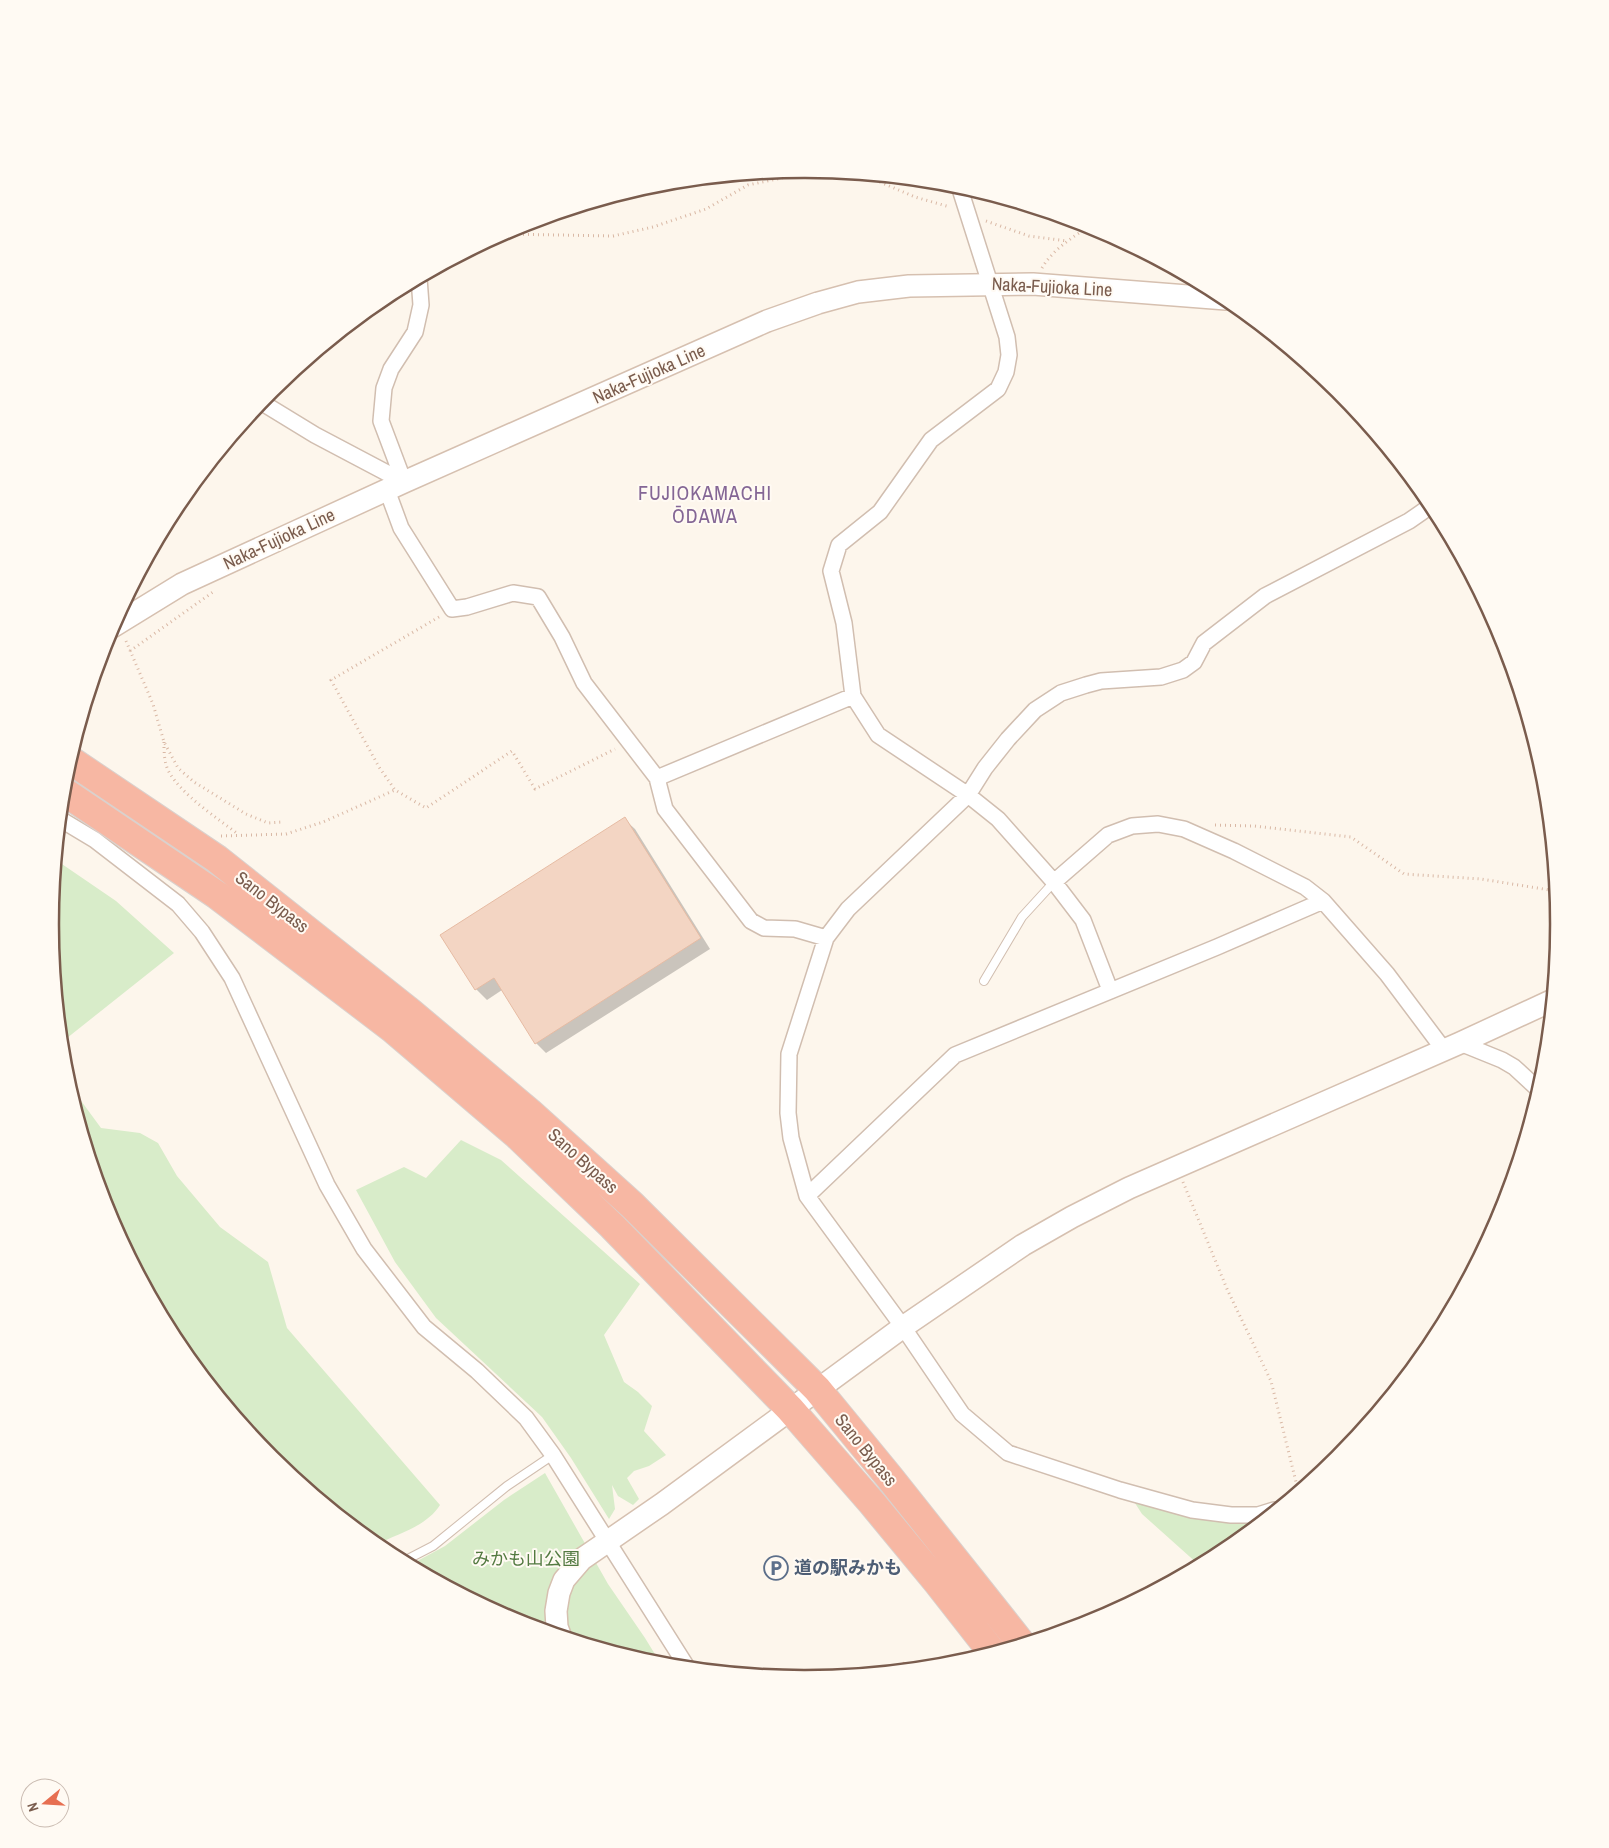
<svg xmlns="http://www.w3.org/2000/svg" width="1609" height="1848" viewBox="0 0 1609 1848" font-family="'Archivo Narrow','Noto Sans JP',sans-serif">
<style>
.green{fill:#d8ecc9}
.shadow{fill:#0003}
.building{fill:#f3d5c3;stroke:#e6bba3}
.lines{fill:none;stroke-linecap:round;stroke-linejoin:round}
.lane-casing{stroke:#d1beb0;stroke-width:10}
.street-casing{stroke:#d1beb0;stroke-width:18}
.secondary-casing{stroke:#d6c0b0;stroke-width:24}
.highway-casing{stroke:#dad1cd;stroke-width:30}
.path{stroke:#d9b8a5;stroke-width:3;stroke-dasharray:1 4;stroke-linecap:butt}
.lane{stroke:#fff;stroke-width:8}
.street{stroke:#fff;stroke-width:15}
.secondary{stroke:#fff;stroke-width:21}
.highway{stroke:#f7b7a3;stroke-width:28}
.labels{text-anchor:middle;stroke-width:4;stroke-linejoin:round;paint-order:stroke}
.street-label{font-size:18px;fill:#7a5c4d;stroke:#fffaf3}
.park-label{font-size:18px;fill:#537a41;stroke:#fffaf3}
.service-label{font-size:18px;font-weight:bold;fill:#4e5e75;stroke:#fffaf3;text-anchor:start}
.quarter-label{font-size:20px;letter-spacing:1px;fill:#846695;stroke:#fffaf3}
.rim{fill:none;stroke:#7a5c4d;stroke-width:2.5}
</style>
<rect width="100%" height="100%" fill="#fdf6ec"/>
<!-- green -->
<path class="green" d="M56,860l60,41 58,52 -112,89 -12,-118z
M68,1083l33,45 39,5 18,10 19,33 43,51 48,35 19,66 153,177c-13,21 -42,29 -63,39l-106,-87 -94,-114 -70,-131z
M461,1140l40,20 139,124 -36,51 20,47 14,10 14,14 -8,25 22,24 -17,11 -15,5 -7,7 12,21 -6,6 -15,-9 -6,-11 3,24 -6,10 -38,-61 -29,-41 -106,-99 -41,-56 -39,-72 48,-23 22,11z
M545,1473l63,111 37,54 16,26 -145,-43 -106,-56 35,-19 59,-46z
M1290,1497l-67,54 -24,14 -57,-51 -9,-14c16,5 31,12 47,15 36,7 76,-6 110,-18z"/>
<!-- shadow -->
<path class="shadow" d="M624,819l11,10 75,120 -164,104 -10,-10 -34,-53 -15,10 -11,-11 -34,-54z"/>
<!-- building -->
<path class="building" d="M625,817l76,121 -166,106 -41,-66 -19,12 -35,-55z
M904,1662l5,6 -15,2z"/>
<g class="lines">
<!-- lane casing -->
<g class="lane-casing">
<path id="lane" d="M984,981l38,-64 32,-35
M404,1561l29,-15 74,-60 46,-31"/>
</g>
<!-- street casing -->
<g class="street-casing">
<path id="street" d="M959,186l48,151 2,18 -3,17 -8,17 -67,51 -51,72 -41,33 -8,26 13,52 9,73 25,39 90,60 30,24 56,63 54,-47 24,-9 26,-2 26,5 50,22 71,36 18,14 64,73 57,76
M261,402l54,33 89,47
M404,482l-23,-61 3,-33 7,-19 24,-37 6,-27 -2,-27
M387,490l14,38 51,81 15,-2 46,-14 25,4 24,40 22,46 73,95 8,31 86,112 13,7 31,1 31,9
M657,778l196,-82
M60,819l35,21 83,64 24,28 30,46 95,207 37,64 60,78 53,44 49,47 27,37 134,212
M1054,882l29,38 27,70
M1460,1043l42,17 12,7 25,23
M807,1196l148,-141 262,-108 106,-46
M1274,1510l-16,5h-27l-39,-5 -72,-20 -112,-37 -46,-39 -59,-87 -96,-131 -16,-58 -3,-25 1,-59 37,-116 22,-29 120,-114 17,-27 23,-29 27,-29 26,-17 25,-8 15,-4 60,-4 22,-7 11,-8 10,-19 61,-47 144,-75 23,-16"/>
</g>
<!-- secondary casing -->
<g class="secondary-casing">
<path id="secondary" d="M112,627l70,-43 222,-102 363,-161 51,-18 40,-11 51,-6 124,-2 193,15
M560,1635l-3,-8 -1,-16 3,-18 5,-13 18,-21 80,-55 241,-177 120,-82 49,-28 57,-29 331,-145 91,-42"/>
</g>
<!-- highway casing -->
<g class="highway-casing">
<path id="highway" d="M70,760l147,99 193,153 119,100 103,93 185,184 73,89 131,165
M63,791l154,104 176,134 123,105 96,92 178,183 82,94 66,80 54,69"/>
</g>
<!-- path -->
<path class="path" d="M866,176l49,21 35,10
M986,221l43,15 38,5
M503,234l110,2 40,-9 53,-18 42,-24 68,-14
M1042,268c11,-19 31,-31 48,-42
M439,617l-108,63 48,87 16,23 31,18 86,-57 23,38 80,-40
M126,641l27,63 11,38 14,26 16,14 52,32 22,9 13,-1
M130,651l83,-59
M164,742c0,10 0,21 5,30 13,23 48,46 69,62
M1215,825l39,1 97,11 53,37 77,5 75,12
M221,836l65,-2 37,-12 72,-32
M1183,1182l44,107 44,92 27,109"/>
<!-- lane -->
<use href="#lane" class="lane"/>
<!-- street -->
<use href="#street" class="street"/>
<!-- secondary -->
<use href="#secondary" class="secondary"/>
<!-- highway -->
<use href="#highway" class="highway"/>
</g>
<!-- icons -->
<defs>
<g id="parking-ring" transform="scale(1.25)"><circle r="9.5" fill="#fffaf3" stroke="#5c6f8a" stroke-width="1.5"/><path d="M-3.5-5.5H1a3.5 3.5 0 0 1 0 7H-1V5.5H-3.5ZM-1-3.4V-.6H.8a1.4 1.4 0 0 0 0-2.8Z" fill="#5c6f8a"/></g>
</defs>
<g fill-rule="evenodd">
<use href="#parking-ring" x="776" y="1568"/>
</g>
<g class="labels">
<!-- street labels -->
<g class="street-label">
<text transform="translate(1052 287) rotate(3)" y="6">Naka-Fujioka Line</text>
<text transform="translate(649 374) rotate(-24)" y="6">Naka-Fujioka Line</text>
<text transform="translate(279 539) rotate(-25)" y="6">Naka-Fujioka Line</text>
<text transform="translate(272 902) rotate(38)" y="6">Sano Bypass</text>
<text transform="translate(583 1161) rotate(42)" y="6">Sano Bypass</text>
<text transform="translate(866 1450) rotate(51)" y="6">Sano Bypass</text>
</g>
<!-- park labels -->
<g class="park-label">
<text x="526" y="1565">みかも山公園</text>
</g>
<!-- service labels -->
<g class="service-label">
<text x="794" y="1574">道の駅みかも</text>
</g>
<!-- quarter labels -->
<g class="quarter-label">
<text x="705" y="500">FUJIOKAMACHI<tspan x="705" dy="23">ŌDAWA</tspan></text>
</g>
</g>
<!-- crop -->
<path d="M0 0H1609V1848H0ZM804 178H805A745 745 0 0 1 1550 923V925A745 745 0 0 1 805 1670H804A745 745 0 0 1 59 925V923A745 745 0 0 1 804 178Z" fill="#fffaf3" fill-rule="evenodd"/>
<path class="rim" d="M804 178H805A745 745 0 0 1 1550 923V925A745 745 0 0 1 805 1670H804A745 745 0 0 1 59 925V923A745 745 0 0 1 804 178Z"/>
<!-- north arrow -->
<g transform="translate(45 1803) rotate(252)"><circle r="24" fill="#fffaf3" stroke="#cabbb1"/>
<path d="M0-4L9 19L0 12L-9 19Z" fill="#e76f51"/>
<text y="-8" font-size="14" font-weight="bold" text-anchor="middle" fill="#7a5c4d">N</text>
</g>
</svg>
